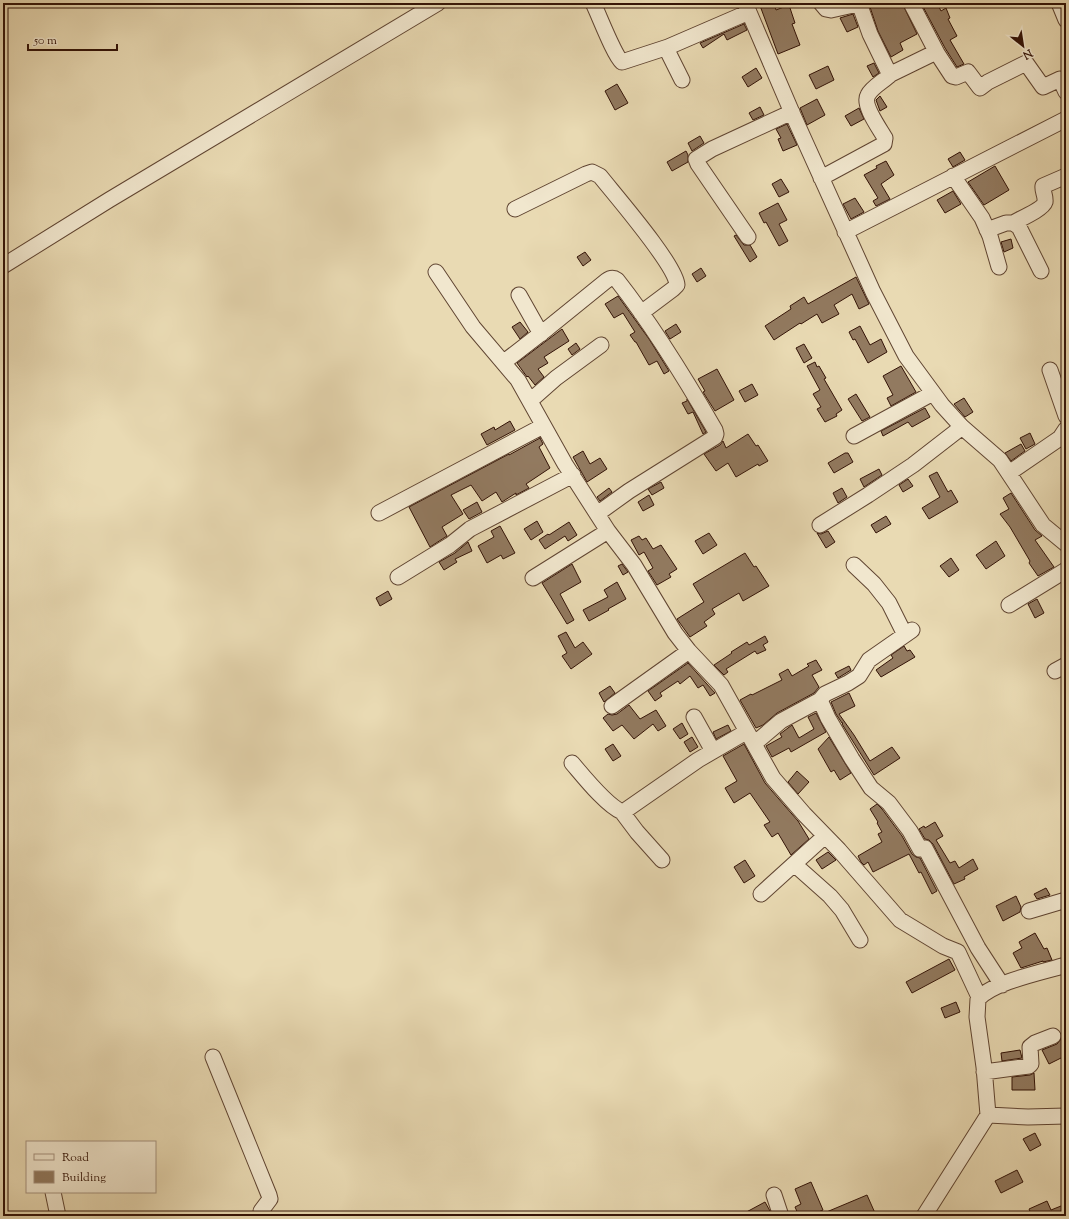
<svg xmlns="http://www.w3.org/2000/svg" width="1069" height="1219" viewBox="0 0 1069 1219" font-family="'Sorts Mill Goudy',serif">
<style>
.building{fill:#927a60;stroke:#331307}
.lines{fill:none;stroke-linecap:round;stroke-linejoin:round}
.minor-casing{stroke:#604532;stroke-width:17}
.minor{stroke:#f1e7ce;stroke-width:15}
</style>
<rect width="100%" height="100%" fill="#e9dab3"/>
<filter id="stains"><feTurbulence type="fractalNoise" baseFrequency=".005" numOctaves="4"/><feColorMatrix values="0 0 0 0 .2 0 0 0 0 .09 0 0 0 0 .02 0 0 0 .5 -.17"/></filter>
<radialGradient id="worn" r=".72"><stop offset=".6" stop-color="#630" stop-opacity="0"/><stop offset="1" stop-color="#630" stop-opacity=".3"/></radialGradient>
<!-- building -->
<path class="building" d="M759,3h15l2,7 13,-5 6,18 -3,1 8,21 -22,9z
M871,3h19l2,4 7,-4h3l15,31 -17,9 3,7 -12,7 -13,-26 -9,-27z
M921,3h16l4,8 5,-3 4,10 -2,1 9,17 -7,4 14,24 -7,3 -12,-19z
M853,14l5,13 -11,5 -7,-14z
M744,24l3,6 -20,10 -3,-6 -21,14 -3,-5z
M874,63l5,10 -6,4 -6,-11z
M828,66l6,14 -18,9 -7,-14z
M756,68l6,10 -14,9 -6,-10z
M617,84l11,19 -13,7 -10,-19z
M880,96l7,11 -7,4 -4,-11z
M817,99l8,16 -18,10 -7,-17z
M760,107l4,8 -11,5 -4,-7z
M859,108l5,11 -13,7 -6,-10z
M787,124l10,21 -14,6 -5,-12 3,-1 -5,-9z
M700,136l4,7 -12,8 -4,-8z
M686,151l2,4v7l-16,9 -5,-9z
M960,152l5,8 -12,7 -5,-8z
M886,161l8,14 -13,9 9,15 -14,7 -3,-5 5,-3 -14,-23 13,-7 -1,-2z
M995,166l14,24 -25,15 -16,-23z
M781,179l8,13 -10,5 -7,-13z
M953,191l8,13 -16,9 -8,-13z
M855,198l9,14 -13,7 -8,-15z
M778,203l9,17 -8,4 9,17 -9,5 -13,-24 -2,1 -5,-10z
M736,235l8,10h6l7,12 -7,5 -16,-26z
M1011,239l2,9 -9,4 -3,-10z
M585,252l6,8 -8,6 -6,-9z
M701,268l5,8 -9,6 -5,-8z
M856,277l13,27 -10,5 -7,-15 -18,11 5,9 -17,9 -5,-9 -16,10 -1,-1 -26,17 -9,-14 26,-17 -1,-3 14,-9 4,7z
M618,296l31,43 20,32 -5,3 -7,-13 -8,4 -13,-23h-1l-5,-7 5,-3 -12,-19 -9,5 -9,-14z
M520,322l8,10 -8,7 -8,-12z
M676,324l5,8 -11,7 -5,-8z
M860,326l10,19 11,-6 6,13 -19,11 -13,-24 -2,1 -4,-8z
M562,329l7,12 -25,16 4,6 -10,6 6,8 -9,8 -7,-9 -1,1 -10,-14z
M576,343l4,6 -8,6 -4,-6z
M804,344l8,14 -8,5 -8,-15z
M815,362l2,5 2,-1 7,12 -2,1 18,31 -6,4 1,2 -12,6 -8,-13 4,-2 -8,-13 7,-4 -13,-24z
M901,366l15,26 -25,14 -4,-8 6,-3 -10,-19z
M717,369l17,31 -19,11 -12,-19 2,-1 -7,-12z
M752,384l6,11 -13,7 -6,-11z
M856,394l14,23 -8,4 -14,-22z
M964,398l9,14 -8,5 -11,-13z
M687,399l19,33 -3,2 -10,-22 -5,2 -6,-11 5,-2z
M925,408l5,9 -18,10 -4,-5 -25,14 -2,-5z
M510,421l5,9 -28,15 -6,-11 13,-7 1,3z
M1030,433l5,11 -9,5 -6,-11z
M748,434l8,12 2,-1 10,16 -9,5 -1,-2 -22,13 -8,-14 -12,8 -12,-17 16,-9 3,-4 3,7z
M540,438l3,6 -4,3 11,21 -24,16 3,4 -13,7v-2l-14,9 -6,-10 -14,9 -11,-16 -20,10 12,19 -21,13 5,9 -17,11 -21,-40 100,-53v1z
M1021,444l4,7 -14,10 -6,-8z
M583,451l7,13 10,-6 7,11 -20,13 -14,-25z
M845,453h3l5,9 -19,11 -6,-10z
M879,469l3,6 -18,12 -4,-8z
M937,472l11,20 3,-2 7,12 -29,17 -7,-11 18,-11 -11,-21z
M908,479l5,7 -10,6 -4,-7z
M661,482l3,6 -12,7 -4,-6z
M609,488l3,4 -12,9 -3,-4z
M842,488l5,9 -9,6 -5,-10z
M1011,493l24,37 7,6 -7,4 19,27 -16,9 -9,-13 1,-2 -20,-34 -10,-13 9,-5 -6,-11z
M649,495l5,10 -11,6 -5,-9z
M477,502l5,10 -13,7 -6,-9z
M886,516l5,8 -15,9 -5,-8z
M537,521l6,11 -12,8 -7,-11z
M569,522l8,13 -9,6 -3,-5 -20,13 -6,-9 9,-6 1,1z
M500,526l15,27 -12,6 -2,-4 -14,8 -9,-17 16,-9 -3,-6z
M828,531l7,11 -9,6 -9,-15 4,1z
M709,533l8,12 -14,9 -8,-13z
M639,536l3,4 4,-2 7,11 8,-4 16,24 -8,5 2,3 -14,8 -9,-14 5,-3 -9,-16 -5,3 -8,-15z
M996,541l9,15 -19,13 -10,-14z
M468,542l4,9 -17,8 2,3 -13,8 -5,-8 16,-9z
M745,553l9,14 2,-1 13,20 -26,15 -4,-8 -27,16 3,5 -11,8 3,4 -17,11 -13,-18 27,-17 -11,-18z
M951,558l8,12 -10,7 -9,-11z
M572,564l9,18 -21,12 14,26 -7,4 -25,-41z
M622,564l6,8 -5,3 -5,-9z
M617,582l9,17 -18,10 1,1 -20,11 -6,-11 25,-13 -4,-7z
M388,591l4,8 -12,7 -4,-8z
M1037,599l7,14 -9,5 -7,-14z
M566,632l9,16 8,-6 9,12 -21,15 -9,-13 5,-3 -9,-17z
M765,636l3,6 -5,3 3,5 -9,4 -2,-3 -29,18 2,3 -4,3 -10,-10 18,-12 -1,-1 16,-10 2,3z
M904,646l3,5 3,-1 5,7 -34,20 -5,-7 17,-12 -2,-3z
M816,660l6,10 -10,5 7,12 -5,6 -37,20 -14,12 -7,3 -16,-28 11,-6 1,1 30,-15 -3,-6 9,-5 4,7 17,-10 -2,-2z
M688,663l27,30 -5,3 -7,-11 -5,3 -8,-12 -10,8 -2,-3 -18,12 2,3 -7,5 -7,-10z
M849,666l2,4 -13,8 -3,-5z
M610,686l5,7 -11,9 -5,-9z
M849,693l6,13 -16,8 15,21 16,26 22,-14 8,11 -26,17 -32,-51 1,-1h-1l-6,-9 -5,-12z
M629,705l11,14 16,-9 10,16 -8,5 -5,-7 -19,15 -12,-14 -9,6 -10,-13 5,-4 4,1 5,-1z
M816,713l10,19 -35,20 -2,-4 -17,9 -6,-11 16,-9 -2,-3 12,-9 7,13 15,-9 -6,-12z
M682,723l6,11 -8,5 -7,-10z
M728,725l3,6 -15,8 -3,-7z
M692,737l6,10 -8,5 -6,-10z
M829,737l22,36 -11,7 -6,-10 -3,2 -13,-23z
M613,744l8,12 -8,5 -8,-12z
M744,744l21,39 33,38 11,18 -18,16 -13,-22 -6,4 -8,-12 6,-3 -20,-29 -16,10 -9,-15 12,-7 -14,-25z
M797,771l12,11 -11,12 -10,-12z
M877,804l5,5 20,27 10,18 4,3 4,1 17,33 -5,3 -11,-22 -2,1 -10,-19 -36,18 -5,-10 -4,3 -3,-3 -3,-6 24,-14 -4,-8 4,-2 -5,-9 1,-1 -8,-13z
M935,822l8,14 -7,4 14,23 5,-2 4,7 14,-9 5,10 -14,8 1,2 -11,5 -21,-40 -4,-4 -4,-1 -6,-10 5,-3 1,2z
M828,852l8,8 -14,9 -6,-9z
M745,860l10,16 -11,7 -10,-16z
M1046,888l4,7 -13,4 -3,-5z
M1016,896l5,11 -1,5 -17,9 -7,-15z
M1035,933l9,16 3,-1 5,12 -9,2v-1l-22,7 -8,-15 9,-5 -3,-6z
M949,959l6,11 -43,23 -6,-11z
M956,1002l4,10 -15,6 -4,-10z
M1066,1037v16l-4,2 1,2 -14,7 -7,-14 15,-6 4,-5z
M1020,1050l2,8 -20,3 -1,-8z
M1034,1073l1,17h-23v-13l18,-2z
M1035,1133l6,12 -11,6 -7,-12z
M1017,1170l6,12 -22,11 -6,-12z
M811,1182l12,28 -14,6h-10l-4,-9 6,-3 -6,-15z
M867,1195l8,18 -8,3h-50z
M1047,1201l4,9 15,-6v12h-34l-3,-7z
M765,1202l5,9 -9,5h-22z"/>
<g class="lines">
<!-- minor casing -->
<g class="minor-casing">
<path id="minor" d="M593,3c6,12 21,52 29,59l46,-15
M745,3l48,112 80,177 33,64 36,49 20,22 38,33 43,65 23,19
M821,3l5,6 5,1 27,-6
M859,3l11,31 18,37 3,3 43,-21h3l15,23 4,1 12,-5 12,16 8,-6 38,-19 17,24 17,-8 6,13
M911,3l26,50
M1059,3l7,17
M682,80l-15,-30 1,-3 81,-35
M953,176l29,42 8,18 9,31
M821,178l63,-34 1,-6c-5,-9 -23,-33 -17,-43 4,-8 16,-14 23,-21
M515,209l71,-35 6,-2 8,4c15,19 76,89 77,109l-4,4 -32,24
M1013,223c7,-4 30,-14 32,-21 1,-6 -3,-11 -2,-16l23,-10
M987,230l19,-7h7l6,4 22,44
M845,232l221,-113
M748,237l-50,-73 -2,-5 16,-10 80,-37
M3,266l106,-66 329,-197
M436,272l37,55 45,53 47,84 43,67 26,34 41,68 14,18 32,34 52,93 31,36 35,36 61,70 43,26 15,6 21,45
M519,295l22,39
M504,362l44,-34 58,-47c4,-3 7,-4 11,-1 37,47 68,98 98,150l1,4 -1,3 -86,54 -32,23
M1050,370l16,46
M530,401l26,-23 45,-33
M854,436l79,-43
M1009,473l51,-35 6,-9
M379,513l164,-87
M820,525l48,-30 45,-30 49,-38
M854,565l20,19 15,19 16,32
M398,577l52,-32 20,-16 103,-54
M533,578l75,-47
M1009,605l57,-35
M912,630l-43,30 -10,16 -11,7 -23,11 -5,6 8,18 24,41 19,29 18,15 21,28 10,18 5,-1 53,100 24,37
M1055,671l11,-6
M612,706l77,-55
M694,717l19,34
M754,744l27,-23 39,-21
M572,763c12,14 34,42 50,49l4,-2 72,-50 48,-28
M622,812l15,20 25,28
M794,864l36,32 12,14 18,30
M761,894l64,-58
M1029,911l37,-11
M213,1057l56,138 1,4 -9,12v5
M984,1072l45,-6 2,-2 -1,-17 5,-4 18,-7
M988,1115l40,2 38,-1
M53,1192l5,24
M774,1195l7,21
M924,1216l64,-101 -4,-48 -7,-50 1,-18c15,-17 65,-27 88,-34"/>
</g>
<!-- minor -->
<use href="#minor" class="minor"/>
</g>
<!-- margin -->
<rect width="1069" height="1219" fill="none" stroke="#e9dab3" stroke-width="16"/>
<rect x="4" y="4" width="1061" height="1211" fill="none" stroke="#331307" stroke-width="2"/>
<rect x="8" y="8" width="1053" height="1203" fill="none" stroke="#331307"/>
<!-- legend -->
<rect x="26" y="1141" width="130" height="52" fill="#f1e7ce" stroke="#a5927e"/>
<rect x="34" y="1154" width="20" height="6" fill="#f1e7ce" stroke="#a5927e"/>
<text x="62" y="1161" font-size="12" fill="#331307">Road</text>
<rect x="34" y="1171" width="20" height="12" fill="#927a60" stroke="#a5927e"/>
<text x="62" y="1181" font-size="12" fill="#331307">Building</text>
<!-- north arrow -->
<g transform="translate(1023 46) rotate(150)" stroke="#f1e7ce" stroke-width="3" paint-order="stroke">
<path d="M0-3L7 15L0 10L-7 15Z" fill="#331307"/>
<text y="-6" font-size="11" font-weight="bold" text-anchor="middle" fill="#331307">N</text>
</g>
<!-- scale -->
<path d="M28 44v6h89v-6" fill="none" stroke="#331307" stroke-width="2"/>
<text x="34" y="44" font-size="12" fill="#331307" stroke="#f1e7ce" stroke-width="3" paint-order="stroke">50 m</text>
<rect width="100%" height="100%" filter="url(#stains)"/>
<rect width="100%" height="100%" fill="url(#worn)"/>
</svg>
